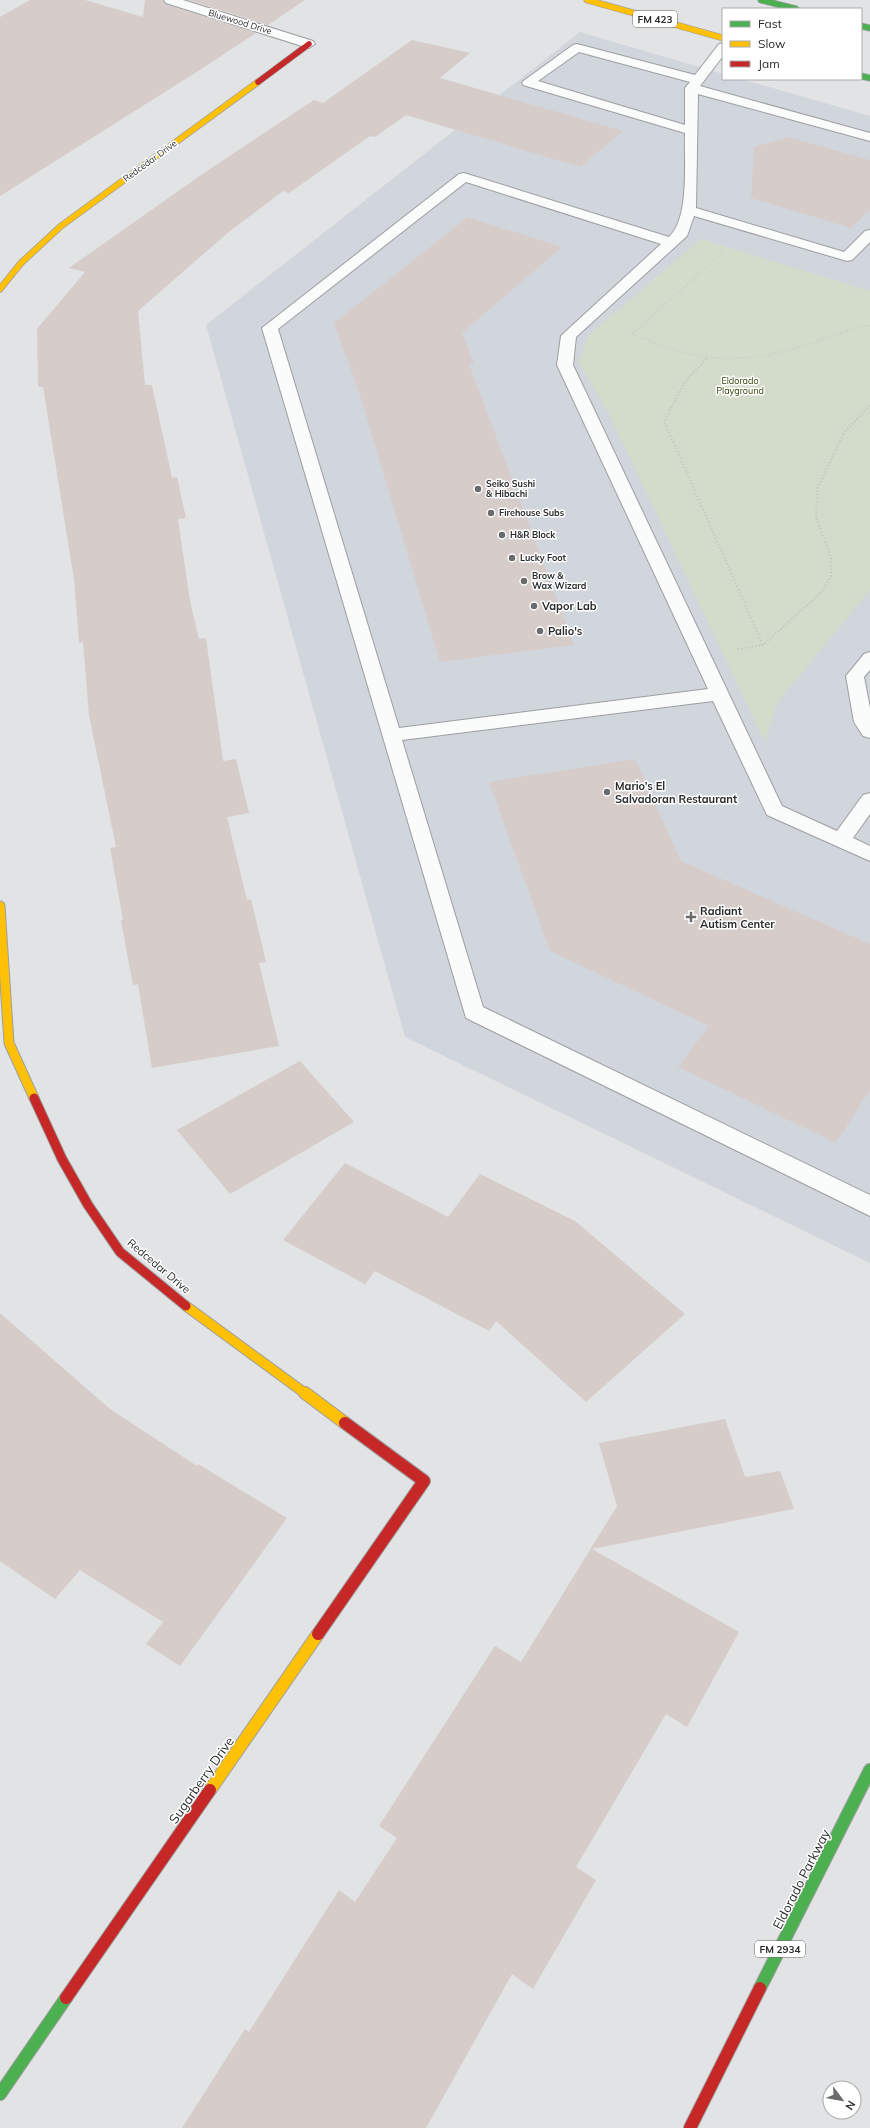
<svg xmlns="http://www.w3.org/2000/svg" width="870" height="2128" viewBox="0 0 870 2128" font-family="Mulish,sans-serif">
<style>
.built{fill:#d1d6dd}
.green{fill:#d3dbca}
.building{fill:#d6ccca}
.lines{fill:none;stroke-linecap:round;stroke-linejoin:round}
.lane-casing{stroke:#9c9ea0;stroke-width:2}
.street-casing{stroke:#9c9ea0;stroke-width:2}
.fast-far1-casing{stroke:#9c9ea0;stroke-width:7}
.fast-casing{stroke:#9c9ea0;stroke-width:14}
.slow-far2-casing{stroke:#9c9ea0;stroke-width:7}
.slow-far1-casing{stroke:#9c9ea0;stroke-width:11}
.slow-casing{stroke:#9c9ea0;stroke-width:14}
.jam-far2-casing{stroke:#9c9ea0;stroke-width:7}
.jam-far1-casing{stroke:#9c9ea0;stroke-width:11}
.jam-casing{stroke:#9c9ea0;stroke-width:14}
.path-far1{stroke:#c1c2c3;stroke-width:1.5;stroke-dasharray:0.5 2;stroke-linecap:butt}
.path{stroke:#c1c2c3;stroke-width:2;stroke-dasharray:1 2.5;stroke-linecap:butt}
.lane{fill:#fafbfb;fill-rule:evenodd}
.street{fill:#fafbfb;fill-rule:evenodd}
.fast-far1{stroke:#4caf50;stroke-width:5.5}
.fast{stroke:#4caf50;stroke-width:12}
.slow-far2{stroke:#ffc107;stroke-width:5.5}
.slow-far1{stroke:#ffc107;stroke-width:9}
.slow{stroke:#ffc107;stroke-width:12}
.jam-far2{stroke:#c62828;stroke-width:5.5}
.jam-far1{stroke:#c62828;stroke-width:9}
.jam{stroke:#c62828;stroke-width:12}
.poi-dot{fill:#696b6d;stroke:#fff;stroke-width:1.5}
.labels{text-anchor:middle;stroke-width:3;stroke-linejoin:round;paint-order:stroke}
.far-street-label{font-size:9px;fill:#292b2c;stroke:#fff}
.far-park-label{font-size:9px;fill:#2f3f05;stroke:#fff}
.far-poi-label{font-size:9px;font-weight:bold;fill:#292b2c;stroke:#fff;text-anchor:start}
.shield{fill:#fff;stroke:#696b6b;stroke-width:1}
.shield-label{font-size:10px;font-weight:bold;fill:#292b2c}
.poi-label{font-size:11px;font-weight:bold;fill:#292b2c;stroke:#fff;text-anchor:start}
.street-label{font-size:11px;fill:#292b2c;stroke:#fff}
.near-street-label{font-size:13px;fill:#292b2c;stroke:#fff}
</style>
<rect width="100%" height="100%" fill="#e1e3e5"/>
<!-- built -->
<path class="built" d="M580,32l143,42v5h18l129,37v1147l-465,-226 -199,-712z"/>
<!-- green -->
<path class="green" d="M701,239l169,52v299l-93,113 -12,39 -157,-330 -29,-49 9,-27z"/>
<!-- building -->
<path class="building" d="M30,0h55l58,17 2,-17h18l3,4 90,29 -50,33 -206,130v-179z
M188,0h117l-37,25z
M412,40l58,13 -30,25 183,53 -43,36 -174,-52 -31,22 -5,-1 -81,57 -6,-2 -53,40 -92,80 7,74h7l20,93 5,-1 9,41 -8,1 12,82 9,38 7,-1 17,123 13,-2 13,54 -22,4 20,83 4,-1 15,63 -7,1 20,83 -127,22 -14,-84 -5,1 -12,-64 2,-1 -13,-72 6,-1 -27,-132 -6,-73 -4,1 -5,-64 -31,-192h-5l-1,-58 48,-57 -16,-4 135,-95 110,-73 9,3z
M788,137l82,23v49l-19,19 -100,-30 3,-51z
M468,217l94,30 -100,86 12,30 -5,1 105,281 -134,17 -81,-270 -25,-69z
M635,759l46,102 189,83v146l-34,53 -158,-76 31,-41 -159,-75 -61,-169z
M300,1061l54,61 -124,72 -53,-64z
M345,1163l103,54 32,-43 95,47 110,93 -99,88 -90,-81 -7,10 -114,-60 -10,13 -82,-44z
M0,1313l110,96 87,57 1,-2 89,54 -107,148 -34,-22 17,-22 -83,-52 -25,29 -55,-38z
M725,1419l20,58 35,-6 14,38 -202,40 147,83 -52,95 -21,-13 -90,153 20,13 -63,109 -21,-15 -86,154h-244l63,-99 4,3 90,-142 16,12 42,-64 -18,-12 116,-180 26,16 96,-156 -18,-63z"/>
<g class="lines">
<!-- lane casing -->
<g class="lane-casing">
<path id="lane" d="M723,43v13l-23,30 170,47v8l-172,-47 -2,114 148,44 21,-21 5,-1v12l-18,18 -5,1 -153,-45 -7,20 -111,101 -3,28 209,441 55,25 26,-36 7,-2v21l-17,24 17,8v15l-103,-46 -54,-114 -311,39 81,267 387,188v21l-404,-198 -204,-690 197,-154 5,-1 205,64c21,-19 15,-76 16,-104l-162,-48 -1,-3 51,-37 4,-1 118,31 24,-31zM579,52l111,30 -5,6v37l-147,-44zM466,182l195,62 -97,89 -3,3 -4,29 151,324 -309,39 -121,-399z
M870,652v18l-6,7 6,31v30l-7,-2 -9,-14 -8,-46 18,-22z"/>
</g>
<!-- street casing -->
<g class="street-casing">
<path id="street" d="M164,0h19l130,41 2,3 -6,4 -4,-1 -139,-44z"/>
</g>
<!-- fast-far1 casing -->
<g class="fast-far1-casing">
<path id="fast-far1" d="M761,0l35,9
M861,26l9,2
M861,76l9,2"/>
</g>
<!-- fast casing -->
<g class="fast-casing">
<path id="fast" d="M760,1988l110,-218
M0,2094l66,-96"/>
</g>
<!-- slow-far2 casing -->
<g class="slow-far2-casing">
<path id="slow-far2" d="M587,0l136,38
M0,289l21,-26 40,-37 197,-144"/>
</g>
<!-- slow-far1 casing -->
<g class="slow-far1-casing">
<path id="slow-far1" d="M0,906l9,137 25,55
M186,1306l120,88"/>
</g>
<!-- slow casing -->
<g class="slow-casing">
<path id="slow" d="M305,1393l40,30
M210,1790l108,-156"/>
</g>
<!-- jam-far2 casing -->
<g class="jam-far2-casing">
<path id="jam-far2" d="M258,82l51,-38"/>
</g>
<!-- jam-far1 casing -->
<g class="jam-far1-casing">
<path id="jam-far1" d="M34,1098l28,61 26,46 32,47 66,54"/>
</g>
<!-- jam casing -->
<g class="jam-casing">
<path id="jam" d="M318,1634l106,-153 -79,-58
M66,1998l144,-208
M690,2128l70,-140"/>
</g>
<!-- path-far1 -->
<path class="path-far1" d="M723,252l-91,82c22,8 44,18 67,22 56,10 112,-12 164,-30h7
M705,360l3,-3"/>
<!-- path -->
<path class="path" d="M706,359l-21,23 -21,39 99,224
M738,649l25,-4 60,-54 8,-15v-18l-15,-41 1,-28 27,-56 26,-28"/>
<!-- lane -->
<use href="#lane" class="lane"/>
<!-- street -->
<use href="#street" class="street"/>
<!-- fast-far1 -->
<use href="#fast-far1" class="fast-far1"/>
<!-- fast -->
<use href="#fast" class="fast"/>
<!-- slow-far2 -->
<use href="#slow-far2" class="slow-far2"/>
<!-- slow-far1 -->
<use href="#slow-far1" class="slow-far1"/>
<!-- slow -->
<use href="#slow" class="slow"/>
<!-- jam-far2 -->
<use href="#jam-far2" class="jam-far2"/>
<!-- jam-far1 -->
<use href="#jam-far1" class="jam-far1"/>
<!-- jam -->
<use href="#jam" class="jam"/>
</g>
<!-- markers -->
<g class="poi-dot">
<circle cx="478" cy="489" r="4"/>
<circle cx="491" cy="513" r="4"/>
<circle cx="502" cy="535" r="4"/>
<circle cx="512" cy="558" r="4"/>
<circle cx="524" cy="581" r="4"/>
<circle cx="534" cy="606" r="4"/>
<circle cx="540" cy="631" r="4"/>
<circle cx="607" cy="792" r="4"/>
<path d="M689 911h4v4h4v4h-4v4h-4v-4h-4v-4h4z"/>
</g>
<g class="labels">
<!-- far-street labels -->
<g class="far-street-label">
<text transform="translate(240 22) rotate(17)" y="3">Bluewood Drive</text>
<text transform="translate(150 161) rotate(-36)" y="3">Redcedar Drive</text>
</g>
<!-- far-park labels -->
<g class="far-park-label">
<text x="740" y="384">Eldorado<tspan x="740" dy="10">Playground</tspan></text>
</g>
<!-- far-poi labels -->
<g class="far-poi-label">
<text x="486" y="487">Seiko Sushi<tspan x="486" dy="10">&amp; Hibachi</tspan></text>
<text x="499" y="516">Firehouse Subs</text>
<text x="510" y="538">H&amp;R Block</text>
<text x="520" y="561">Lucky Foot</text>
<text x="532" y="579">Brow &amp;<tspan x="532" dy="10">Wax Wizard</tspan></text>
</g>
<!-- shield labels -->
<g class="shield">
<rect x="633" y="11" width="44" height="16" rx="3"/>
<rect x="755" y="1941" width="50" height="16" rx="3"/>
</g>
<g class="shield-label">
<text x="655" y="23">FM 423</text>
<text x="780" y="1953">FM 2934</text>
</g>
<!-- poi labels -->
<g class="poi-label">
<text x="542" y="610">Vapor Lab</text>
<text x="548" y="635">Palio's</text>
<text x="615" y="790">Mario’s El<tspan x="615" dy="13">Salvadoran Restaurant</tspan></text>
<text x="700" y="915">Radiant<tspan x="700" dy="13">Autism Center</tspan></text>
</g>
<!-- street labels -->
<g class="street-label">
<text transform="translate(159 1266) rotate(40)" y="4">Redcedar Drive</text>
</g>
<!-- near-street labels -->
<g class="near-street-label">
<text transform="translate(201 1780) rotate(-55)" y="5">Sugarberry Drive</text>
<text transform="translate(801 1879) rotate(-63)" y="5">Eldorado Parkway</text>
</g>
</g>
<!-- legend -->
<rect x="722" y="8" width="140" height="72" fill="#ffffff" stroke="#a9aaab"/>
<rect x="730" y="21" width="20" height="6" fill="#4caf50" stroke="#a9aaab"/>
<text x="758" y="28" font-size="12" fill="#292b2c">Fast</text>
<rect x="730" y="41" width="20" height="6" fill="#ffc107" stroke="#a9aaab"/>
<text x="758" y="48" font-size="12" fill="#292b2c">Slow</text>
<rect x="730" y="61" width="20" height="6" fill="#c62828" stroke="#a9aaab"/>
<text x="758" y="68" font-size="12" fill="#292b2c">Jam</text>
<!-- north arrow -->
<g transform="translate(842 2100) rotate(122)"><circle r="19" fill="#ffffff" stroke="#a9aaab"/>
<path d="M0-3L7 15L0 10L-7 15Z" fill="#696b6d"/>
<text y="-6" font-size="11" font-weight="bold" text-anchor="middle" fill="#292b2c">N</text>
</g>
</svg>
